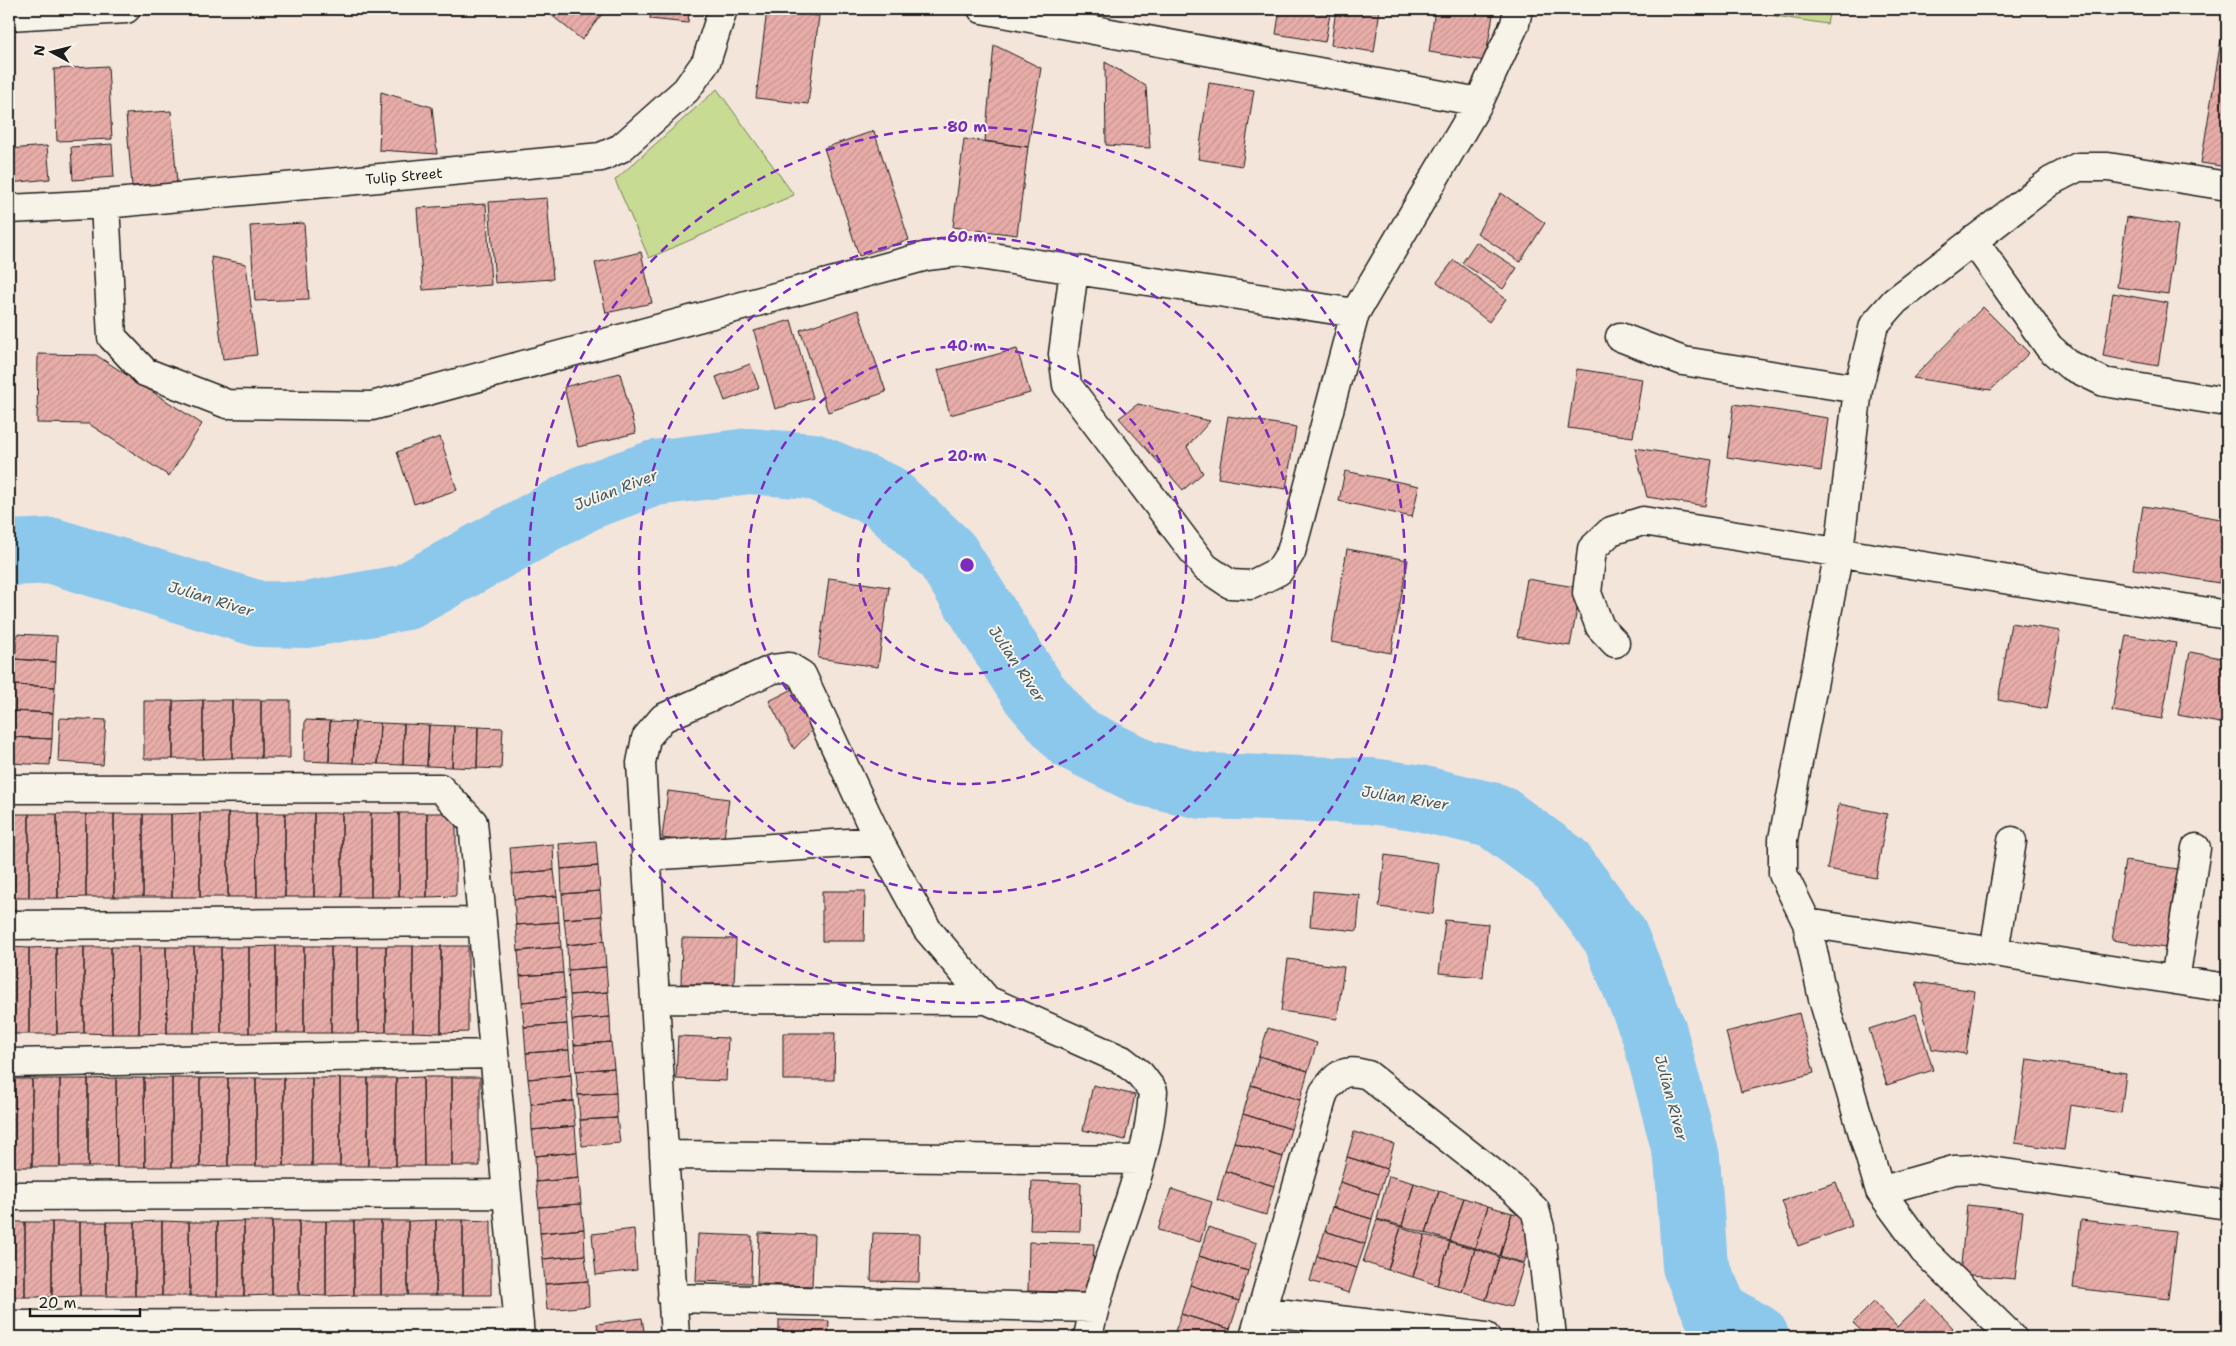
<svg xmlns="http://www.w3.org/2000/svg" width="2236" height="1346" viewBox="0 0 2236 1346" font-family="'Shantell Sans',sans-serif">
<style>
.green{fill:#c7dc92;stroke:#727c57}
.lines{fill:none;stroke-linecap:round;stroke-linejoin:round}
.river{stroke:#8cc7ec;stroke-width:66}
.building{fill:url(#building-hatch);stroke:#1c1c1c}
.minor-casing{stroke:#1c1c1c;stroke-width:31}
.minor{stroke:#f7f3e8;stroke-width:28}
.ring{fill:none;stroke:#7b2cbf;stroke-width:2.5;stroke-dasharray:9 6}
.labels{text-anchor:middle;stroke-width:4;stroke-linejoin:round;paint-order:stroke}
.street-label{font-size:14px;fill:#1c1c1c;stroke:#f7f3e8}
.water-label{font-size:15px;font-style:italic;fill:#435865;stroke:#f7f3e8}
.centre{fill:#7b2cbf;stroke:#f7f3e8;stroke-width:2.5}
.ring-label{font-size:15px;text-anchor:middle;font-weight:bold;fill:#7b2cbf;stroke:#f7f3e8;stroke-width:4;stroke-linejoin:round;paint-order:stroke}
</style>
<defs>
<pattern id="building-hatch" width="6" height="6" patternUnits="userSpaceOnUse" patternTransform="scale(1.25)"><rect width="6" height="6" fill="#e8ada9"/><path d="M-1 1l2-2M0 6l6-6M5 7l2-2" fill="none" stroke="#c69491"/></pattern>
</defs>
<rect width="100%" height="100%" fill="#f4e5db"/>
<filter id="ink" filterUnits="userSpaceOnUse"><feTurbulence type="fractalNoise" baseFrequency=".02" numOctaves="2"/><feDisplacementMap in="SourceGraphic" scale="10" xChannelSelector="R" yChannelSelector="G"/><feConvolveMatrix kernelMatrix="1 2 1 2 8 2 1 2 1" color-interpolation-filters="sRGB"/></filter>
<g filter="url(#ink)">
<!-- green -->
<path class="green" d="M1730,9h100l-3,15z
M717,89l77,106 -145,63 -34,-78z"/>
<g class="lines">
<!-- river -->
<path class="river" d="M9,553l44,-2 206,63 47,1 100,-18 181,-100 68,-24 94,-12 63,5 72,30 63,59 87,138 38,44 72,36 58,13 169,5 44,6 80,19 66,48 54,72 39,96 33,126 8,108 22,48 39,23"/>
</g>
<!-- building -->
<path class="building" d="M544,9h62l-24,31z
M646,9h53l-1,3 -9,-1 -1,12 -38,-4 1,-8z
M1280,9h51l-6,33 -49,-8z
M1336,9h44l-6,43 -43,-7z
M1435,9h59l-9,52 -56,-9z
M767,10l52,6 -11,88 -52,-6z
M2221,40l6,1v126l-26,-4z
M994,45l47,23 -13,79 -43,-6z
M1105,62l41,24 4,62 -44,-3z
M108,66l4,73 -55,2 -3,-72z
M1209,83l45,7 -12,76 -44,-7z
M381,92l51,15 5,47 -58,-4z
M171,111l6,72 -45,3 -6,-72z
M874,131l35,109 -50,16 -35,-108z
M964,139l64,8 -11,88 -64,-8z
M112,144l2,33 -41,3 -2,-33z
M47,146l3,33 -41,4v-34z
M1501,193l44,30 -25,39 -43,-29z
M547,198l6,81 -58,4 -6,-81z
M486,204l5,81 -68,5 -6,-82z
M2127,217l51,8 -10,69 -51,-7z
M304,223l5,76 -54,2 -5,-75z
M1476,242l41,26 -14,21 -41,-26z
M641,252l11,51 -46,10 -11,-50z
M211,257l35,7 11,91 -34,4z
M1454,260l52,39 -17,23 -52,-40z
M2113,293l55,10 -10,63 -55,-10z
M1983,307l46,46 -38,37 -78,-12z
M858,310l28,82 -58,20 -28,-82z
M791,320l22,78 -38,11 -21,-78z
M1017,349l13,44 -80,22 -12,-45z
M38,354l58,1 106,69 -33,52 -80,-52 -52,-1z
M750,364l9,24 -34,13 -9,-24z
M1577,369l65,10 -9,58 -65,-9z
M620,373l16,60 -58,14 -14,-60z
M1138,404l72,17 -23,26 16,26 -20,17 -64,-72z
M1734,404l94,14 -7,53 -94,-14z
M1228,416l68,11 -10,62 -68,-11z
M440,437l17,53 -43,14 -17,-52z
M1635,448l77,12 -7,46 -58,-9z
M1345,471l74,15 -7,31 -73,-16z
M2143,506l84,14v17l-8,46 -86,-14z
M1347,549l61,11 -17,93 -60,-11z
M829,578l60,9 -11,80 -60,-9z
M1527,579l54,9 -11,58 -53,-9z
M2011,623l49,8 -13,78 -49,-9z
M17,634l40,2 -1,26 -41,-3z
M2126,635l50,8 -14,76 -50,-8z
M2190,652l37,7v54l-2,11 -47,-9z
M15,659l41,3 -1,25 -42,-2z
M13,685l42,2 -2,26 -41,-2z
M797,687l19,39 -22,23 -25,-48z
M203,700h29v58l-29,1z
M203,700v59h-30v-58z
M232,700h29v58h-29z
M261,700h29v58h-29z
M144,701h29v58h-29z
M12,711l41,2 -1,26 -41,-2z
M60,718l46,2 -3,45 -45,-3z
M305,720l25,1 -1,41 -25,-1z
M330,721l25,1 -2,41 -24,-1z
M355,722l25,1 -2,41 -25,-1z
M380,723l24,1 -1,41 -25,-1z
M404,724l25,1 -2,41 -24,-1z
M429,725l25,1 -2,41 -25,-1z
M454,726l24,1 -1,41 -25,-1z
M478,727l25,1 -2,41 -24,-1z
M11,737l41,2 -2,26 -41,-2z
M668,791l61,8 -6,47 -61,-8z
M1839,804l48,10 -11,64 -49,-9z
M200,813v84h-28l-1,-83z
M200,813h28v84h-28z
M228,813h28l1,84h-29z
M256,813h29v84h-28z
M285,813h29v84h-29z
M314,813h28v84h-28z
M342,813h29v84h-29z
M371,813h28v84h-28z
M399,813h28v84h-28z
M427,813h29v83l-29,1z
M9,814h20v84h-20z
M29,814h28l1,84h-29z
M57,814h29v83l-28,1z
M86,814h28v83h-28z
M114,814h29v83h-29z
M143,814h28l1,83h-29z
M596,841l2,25 -37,3 -2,-25z
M553,844l1,26 -42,4 -2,-26z
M1385,855l54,8 -6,51 -54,-7z
M2125,861l53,8 -13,79 -53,-8z
M598,866l2,25 -38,3 -1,-25z
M554,870l3,26 -43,3 -2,-25z
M600,891l2,25 -38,3 -2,-25z
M822,891h43l-1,50h-42z
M1313,891l47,4 -3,36 -47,-5z
M557,896l2,26 -43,3 -2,-26z
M602,916l2,25 -37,4 -3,-26z
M1445,920l43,4 -5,53 -44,-4z
M559,922l2,25 -43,4 -2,-26z
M682,938l54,1 -2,45h-53z
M604,941l2,26 -38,3 -1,-25z
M276,946v87h-27v-86z
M276,946h28v87h-28z
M304,946h27v87h-27z
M331,946h27v87h-27z
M358,946h28v86l-28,1z
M386,946h27v86h-27z
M413,946h28v87l-28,-1z
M441,946h27v86l-27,1z
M9,947l20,1v86h-20z
M56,947l1,87h-28v-86z
M56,947h28v86l-27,1z
M84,947h27l1,87 -28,-1z
M111,947h28v87h-27z
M139,947h27l1,86 -28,1z
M166,947h28v86h-27z
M194,947h27v86h-27z
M221,947h28v86h-28z
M561,947l2,26 -43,3 -2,-25z
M1288,959l56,8 -7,52 -56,-8z
M606,967l2,25 -38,3 -2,-25z
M563,973l2,25 -43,4 -2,-26z
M1916,982l59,9 -9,63 -34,-5z
M608,992l2,25 -38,3 -2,-25z
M565,998l2,26 -43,3 -2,-25z
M1799,1013l15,60 -73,19 -15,-60z
M1916,1014l17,56 -46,15 -18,-56z
M610,1017l1,25 -37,3 -2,-25z
M567,1024l2,26 -43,3 -2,-26z
M1268,1028l49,15 -9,28 -49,-15z
M783,1033h52l-1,47h-51z
M678,1036l50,2 -2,43 -50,-2z
M611,1042l3,26 -38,3 -2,-26z
M569,1050l2,25 -43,4 -2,-26z
M1259,1056l49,15 -8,29 -49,-15z
M2027,1059l99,14 -5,40 -51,-8 -6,45 -49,-7z
M614,1068l2,25 -38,2 -2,-24z
M571,1075l2,26 -42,3 -3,-25z
M423,1077h29v89h-28z
M423,1077l1,89h-28v-88z
M452,1077h28v89h-28z
M116,1078l1,89h-29v-88z
M116,1078h28l1,89h-28z
M144,1078h28v89h-27z
M172,1078h28v89h-28z
M200,1078h28v88l-28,1z
M228,1078h28v88h-28z
M256,1078h28v88h-28z
M284,1078h28v88h-28z
M312,1078h28v88h-28z
M340,1078h28v88h-28z
M368,1078h28v88h-28z
M9,1079h23v88h-23z
M32,1079h28v88h-28z
M60,1079h28v88h-28z
M1093,1085l42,10 -10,45 -42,-10z
M1251,1085l49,15 -9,29 -48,-15z
M616,1093l1,25 -37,2 -2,-25z
M573,1101l2,25 -43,4 -1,-26z
M1243,1114l48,15 -8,28 -49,-15z
M617,1118l3,25 -38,3 -2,-26z
M575,1126l2,26 -42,4 -3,-26z
M1354,1132l40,12 -7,25 -40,-12z
M1234,1142l49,15 -9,29 -49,-15z
M577,1152l2,26 -43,4 -1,-26z
M1347,1157l40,12 -8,25 -39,-12z
M1225,1171l49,15 -8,29 -49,-15z
M1389,1176l25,7 -12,43 -25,-7z
M579,1178l2,26 -42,3 -3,-25z
M1032,1181l49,2 -1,48 -50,-1z
M1340,1182l39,12 -7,25 -40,-12z
M1836,1182l16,44 -54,20 -16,-45z
M1414,1183l25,8 -13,42 -24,-7z
M1171,1189l41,13 -12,40 -42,-12z
M1439,1191l25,7 -14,43 -24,-8z
M1464,1198l24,8 -13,42 -25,-7z
M581,1204l3,25 -44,4 -1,-26z
M1967,1205l56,6 -8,68 -55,-5z
M1488,1206l24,7 -12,43 -25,-8z
M1332,1207l40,12 -7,25 -40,-13z
M1512,1213l25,7 -13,43 -24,-7z
M436,1220h27v75h-27z
M436,1220v75h-28v-74z
M463,1220l28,1v74h-28z
M1377,1220l24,7 -13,43 -25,-8z
M2081,1220l95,11 -8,68 -95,-11z
M162,1221v75h-27v-74z
M162,1221l27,1 1,74h-28z
M244,1221v75h-27v-74z
M244,1221h28v74l-28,1z
M272,1221h27v74h-27z
M299,1221h27v75l-27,-1z
M326,1221h28v74l-28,1z
M354,1221h27v74h-27z
M381,1221h27v74h-27z
M9,1222h16v75h-16z
M25,1222h27v75h-27z
M52,1222h28v74l-28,1z
M80,1222h27v74h-27z
M107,1222h28v74h-28z
M189,1222h28v74h-27z
M1208,1227l49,16 -9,28 -49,-15z
M1401,1227l24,8 -12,42 -25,-7z
M584,1229l1,26 -42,4 -3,-26z
M634,1229l3,41 -41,5 -4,-41z
M1325,1231l40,13 -8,24 -40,-12z
M759,1233l55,2 -2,51 -55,-2z
M873,1233l47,1 -1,48 -48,-1z
M698,1234l54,2 -1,47 -55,-2z
M1425,1235l25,7 -13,43 -24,-8z
M1029,1242l65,2 -2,49 -64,-2z
M1450,1242l25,7 -13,43 -25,-7z
M1475,1249l24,8 -13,43 -24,-8z
M585,1255l3,26 -43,3 -2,-25z
M1199,1256l49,15 -9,30 -49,-16z
M1317,1256l40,12 -8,25 -39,-12z
M1499,1257l25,7 -13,43 -25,-7z
M588,1281l1,25 -42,4 -2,-26z
M1190,1285l49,16 -9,28 -49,-15z
M1926,1299l27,29 -10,9h-75l-15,-14 21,-21 23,25z
M1181,1314l49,15 -3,8h-54z
M642,1318l3,19h-46l-2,-13z
M779,1320l50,1 -1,16h-49z
M937,1331l46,1v5h-46z
M592,1332v5h-42v-1z
M882,1333l44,1v3h-44z"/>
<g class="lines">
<!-- minor casing -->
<g class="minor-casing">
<path id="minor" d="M982,9l497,93
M9,16l117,-7
M105,204l7,133 33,35 82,32 145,2 555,-150 33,-4 395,61 124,-211 36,-78 3,-15
M9,209l96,-5 496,-47 20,-9 65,-58 20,-28 17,-53
M1973,240l76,107 20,18 35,17 123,20
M1074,270l-11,84 4,31 138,182 25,17 21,1 28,-14 12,-19 64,-239
M1620,337l63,24 175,28
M1615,643l-15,-16 -13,-34 5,-44 19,-18 32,-10 584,94
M9,789l431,-1 33,34 47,515
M646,856l233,-15
M1807,923l420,65
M9,925l473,-3
M1994,952l18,-111
M2175,980l21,-132
M655,999l332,1
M9,1063l485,-9
M664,1155l477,5
M1880,1191l74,-21 22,-1 251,36
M9,1196l498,-2
M672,1298l422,10
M1262,1311l224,26
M9,1325l510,-2
M675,1337l-34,-574 5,-25 17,-20 110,-49 16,-2 13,8 77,166 48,88 60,71 135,60 18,14 13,17c-4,83 -49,164 -65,246
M1254,1337l70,-245c15,-20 20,-23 44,-17l145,114 22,21 5,18 12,109
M2012,1337l-88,-86 -44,-60 -57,-192 -16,-76 -24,-49v-35l56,-287 19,-163 16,-64 21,-24 156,-120 27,-14h30l119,19"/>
</g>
<!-- minor -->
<use href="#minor" class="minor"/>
</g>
</g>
<!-- distance rings -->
<g class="ring">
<circle cx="967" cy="565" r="109"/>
<circle cx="967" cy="565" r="219"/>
<circle cx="967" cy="565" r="328"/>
<circle cx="967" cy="565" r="438"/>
</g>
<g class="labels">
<!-- street labels -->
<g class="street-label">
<text transform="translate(404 176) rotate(-5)" y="5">Tulip Street</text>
</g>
<!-- water labels -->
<g class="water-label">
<text transform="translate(616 490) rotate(-21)" y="5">Julian River</text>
<text transform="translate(211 599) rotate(17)" y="5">Julian River</text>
<text transform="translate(1017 664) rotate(56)" y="5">Julian River</text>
<text transform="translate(1405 798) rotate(9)" y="5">Julian River</text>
<text transform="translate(1671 1098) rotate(75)" y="5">Julian River</text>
</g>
</g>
<circle cx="967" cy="565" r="8" class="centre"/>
<g class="ring-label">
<text x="967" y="132">80 m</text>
<text x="967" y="242">60 m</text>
<text x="967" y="351">40 m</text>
<text x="967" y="461">20 m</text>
</g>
<!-- margin -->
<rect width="2236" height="1346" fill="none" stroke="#f7f3e8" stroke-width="30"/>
<rect x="15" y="15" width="2206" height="1316" fill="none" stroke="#1c1c1c" stroke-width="2" filter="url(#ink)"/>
<!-- north arrow -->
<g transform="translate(52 52) rotate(277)" stroke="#f7f3e8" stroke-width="4" paint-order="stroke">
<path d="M0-4L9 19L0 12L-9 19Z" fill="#1c1c1c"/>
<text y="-8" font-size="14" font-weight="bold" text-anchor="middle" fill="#1c1c1c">N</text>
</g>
<!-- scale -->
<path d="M30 1308v8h110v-8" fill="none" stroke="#1c1c1c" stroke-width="2.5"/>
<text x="38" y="1308" font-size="15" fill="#1c1c1c" stroke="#f7f3e8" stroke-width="4" paint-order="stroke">20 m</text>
</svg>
